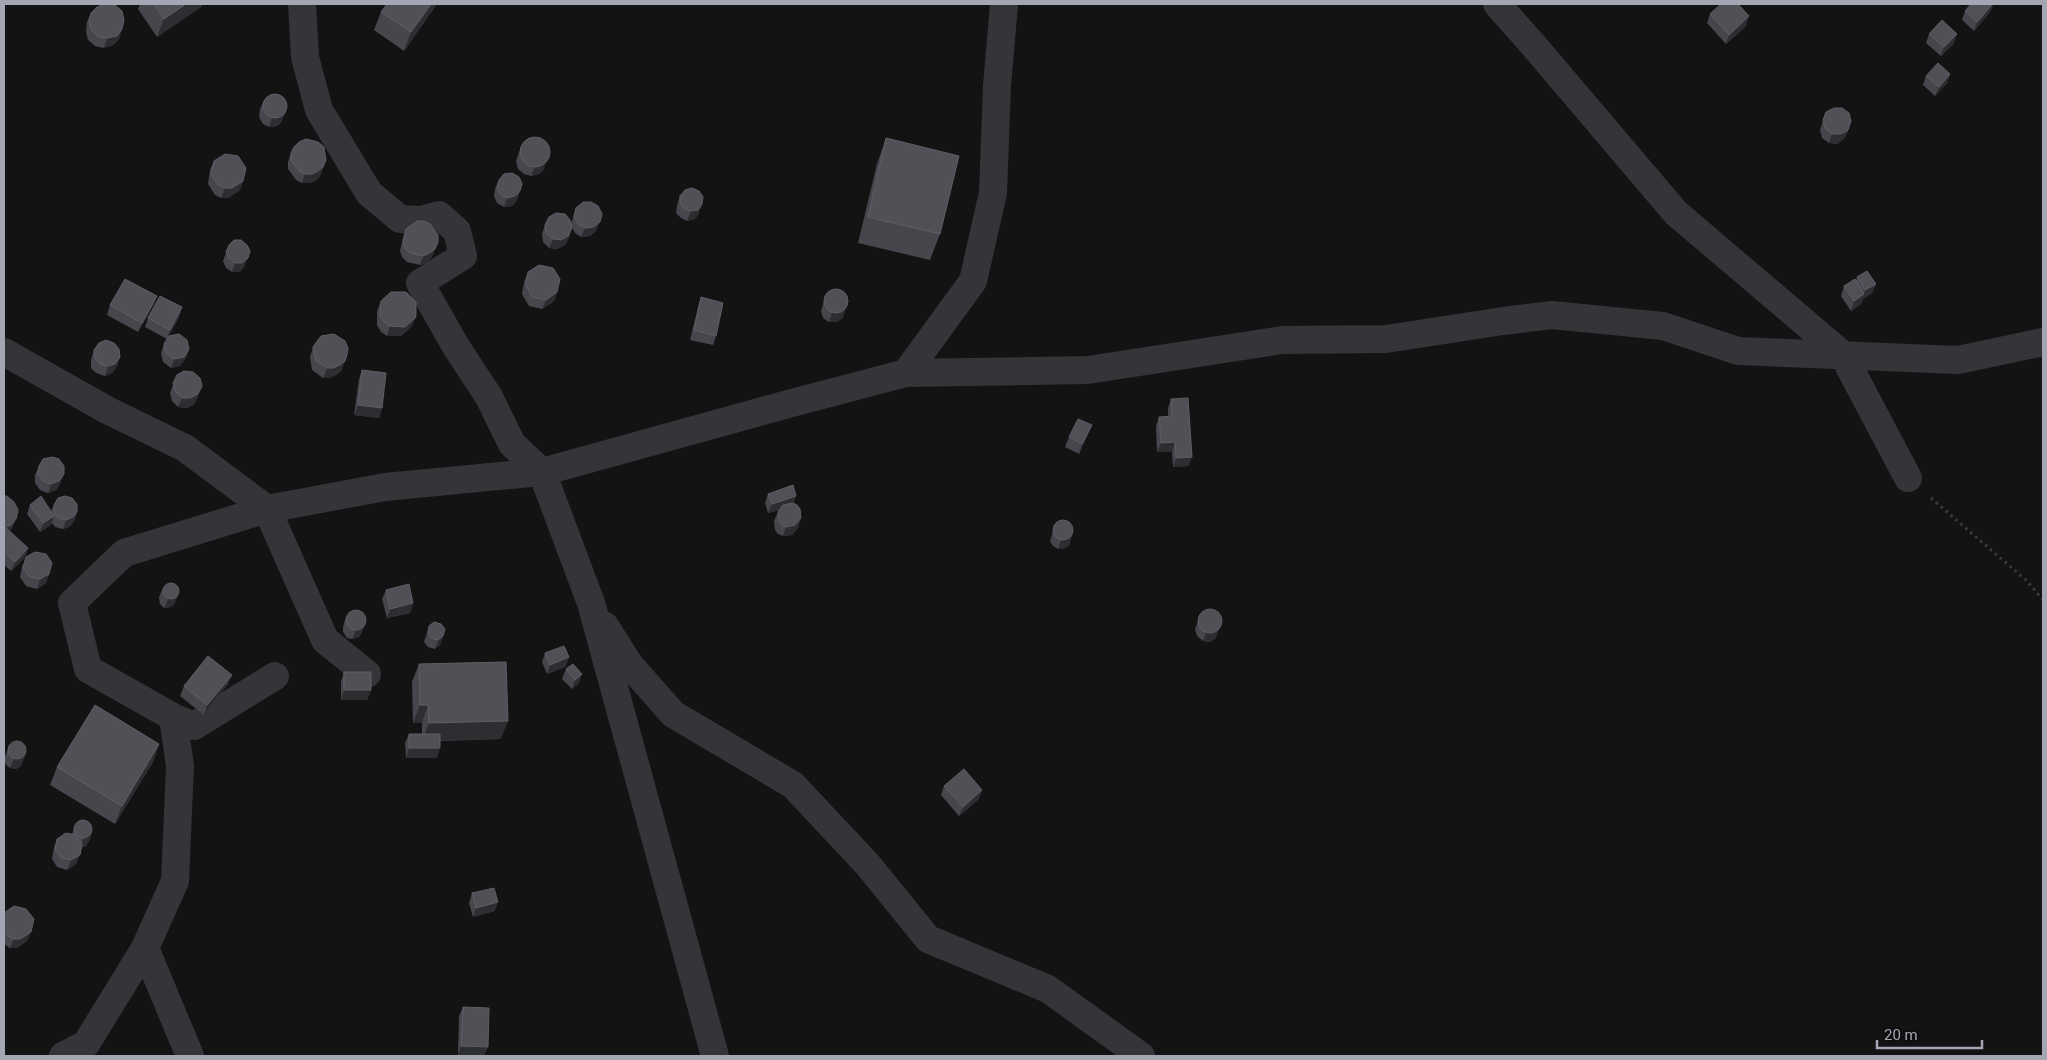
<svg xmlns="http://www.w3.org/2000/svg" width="2047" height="1060" viewBox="0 0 2047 1060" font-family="Roboto,sans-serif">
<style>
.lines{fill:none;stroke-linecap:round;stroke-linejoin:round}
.path{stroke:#3a3a40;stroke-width:3;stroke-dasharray:2.5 4;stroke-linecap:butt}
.minor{stroke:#343439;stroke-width:28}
.wall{fill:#46474c}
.shaded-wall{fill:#2d2e31}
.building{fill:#505157;stroke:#5e5f66}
</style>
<rect width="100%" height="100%" fill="#131314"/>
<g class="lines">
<!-- path -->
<path class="path" d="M1931,498l96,83 16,19"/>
<!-- minor -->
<path class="minor" d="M302,4l3,53 14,53 50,83 31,26 21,1 18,-5 18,16 6,25 -43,27 35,62 34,52 23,47 30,28 49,131 124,453
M1497,4l38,43 141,166 167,142 65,123
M4,352l103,58 78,38 82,61 58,131 42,34
M906,373l67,-92 20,-88 4,-107 7,-82
M605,626l24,38 44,50 120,71 75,80 60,74 120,50 93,67
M275,676l-81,50 -21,-9 -85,-48 -16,-66 52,-50 143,-44 118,-22 157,-15 246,-68 118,-31 182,-3 194,-30 104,-1 117,-18 49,-6 111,11 75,25 220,9 85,-18
M145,948l45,108
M63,1056l23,-12 59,-96 30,-67 5,-115 -7,-49"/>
</g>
<!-- wall -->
<path class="wall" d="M140,4h62l-1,3 -44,30 -19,-28z
M437,4l-33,47 -30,-21 7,-18z
M1965,11l25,1 -16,19 -12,-11z
M91,13l31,16 -3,10 -6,6 -9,3 -9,-2 -7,-6 -2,-8 1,-10z
M1710,14l36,12 -20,18 -19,-21z
M1929,34l25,9 -13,13 -15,-13z
M1950,74l-3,9 -12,13 -12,-11 3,-9z
M264,100l18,21 -5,5 -8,1 -6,-3 -4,-7 1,-8z
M1826,112l22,19 -4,8 -7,5 -8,-1 -7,-5 -2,-8z
M886,138l54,96 -10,26 -72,-17 19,-79z
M522,144l22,25 -5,5 -8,2 -7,-2 -6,-5 -2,-8z
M291,153l35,7 -6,16 -5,5 -6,2h-7l-6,-3 -8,-11v-7z
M214,161l29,20 -3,9 -12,8h-7l-6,-3 -7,-11 2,-14z
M499,180l21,11 -3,9 -5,6 -8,1 -7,-4 -3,-7 1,-7z
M680,196l19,17 -4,6 -8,2 -6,-3 -5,-5 1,-8z
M576,208l20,23 -6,5 -9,1 -6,-4 -3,-6 -3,11 -4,7 -8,4 -8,-1 -6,-6 -1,-8 3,-9 26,-1z
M406,229l28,23 -3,6 -4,5 -7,2 -13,-3 -5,-5 -2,-6 3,-13z
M229,245l15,22 -5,5h-7l-6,-4 -3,-7z
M528,272l29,20 -3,9 -12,8 -13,-3 -7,-12 2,-12z
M1857,277l19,7 -4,9 -9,6 -2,5 -10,7 -10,-15 3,-10 12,-5z
M826,294l17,24 -7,4h-7l-6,-4 -2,-7z
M157,296l-4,10 -15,26 -31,-17 3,-10z
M701,297l15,39 -3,9 -23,-5 8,-33z
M381,301l31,25 -11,10h-14l-6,-4 -4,-7v-14z
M182,307l-3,10 -12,22 -22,-12 3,-9z
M164,344l25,5 -3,9 -6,8 -9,2 -8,-6 -2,-9z
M313,347l29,23 -6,5 -6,3h-7l-11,-8 -2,-13z
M94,350l26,7 -3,9 -5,7 -7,3 -9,-3 -5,-5v-8z
M362,370l20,38 -3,10 -25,-3 5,-36z
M177,375l21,21 -4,8 -7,4 -9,-1 -6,-6 -2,-8z
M1171,399l21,58 -4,9 -15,1 -1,-15h-15l-1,-26 3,-9h9v-9z
M1088,434l-9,20 -14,-7 4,-10z
M39,466l21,18 -4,6 -8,3 -8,-3 -5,-7v-8z
M768,494l25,10 5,24 -6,7 -9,1 -5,-2 -3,-4 -1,-9 4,-9 1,-2 -11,3 -3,-10z
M4,496l12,23 -4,9 -2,3 18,17 -3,9 -14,14 -7,-6z
M30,505l21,6 3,-6 23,7 -3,9 -5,6 -6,2 -8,-2 -3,-4 -1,2 -11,7 -13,-18z
M1055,525l17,10 -3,10 -5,4h-6l-5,-3 -3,-5z
M26,557l23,17 -3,9 -9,6 -11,-3 -6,-9 2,-10z
M163,588l12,15 -4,4 -7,1 -4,-4 -1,-7z
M386,590l27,13 -3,10 -23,5 -5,-19z
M1201,613l15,25 -6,4 -7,-1 -6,-5 -2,-7z
M346,617l16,15 -3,5 -7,2 -5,-1 -4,-6v-5z
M429,626l14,10 -3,9 -5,4 -7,-2 -4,-5 2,-6z
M545,653l24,4 -4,10 -18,7 -5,-12z
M419,664l82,75 -61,2 -3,17h-31l-1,-15 4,-9h13v-11h-9l-1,-41z
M566,669l13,14 -7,6 -10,-10z
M344,672l27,18 -4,10h-26v-18z
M232,675l-4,9 -24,31 -24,-19 4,-10z
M10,744l11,22 -5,3 -6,-1 -4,-3 -2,-6z
M159,744l-6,18 -38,62 -65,-39 7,-18z
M944,786l35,13 -20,17 -18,-21z
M75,826l17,6 -3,9 -3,5 -5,1 -5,17 -9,6 -10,-3 -5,-8 2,-11 3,-9 15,-5z
M472,893l23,18 -22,6 -4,-14z
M4,913l23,28 -10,7h-7l-6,-4z
M463,1007l21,49 -26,-1 1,-39z"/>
<!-- shaded-wall -->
<path class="shaded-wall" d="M186,4h16l-1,3 -44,30 7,-18z
M431,4h6l-33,47 7,-19z
M1994,4l-4,8 -16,19 3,-9z
M1749,16l-3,10 -20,18 3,-9z
M122,29l-3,10 -6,6 -9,3 3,-10z
M1957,34l-3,9 -13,13 3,-9z
M1950,74l-3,9 -12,13 4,-9z
M286,112l-4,9 -5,5 -8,1 3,-9z
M1851,121l-7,18 -7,5 -8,-1 3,-9z
M547,159l-3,10 -5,5 -8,2 4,-9z
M326,160l-6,16 -5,5 -6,2h-7l3,-9z
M243,181l-3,9 -12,8h-7l4,-10z
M520,191l-3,9 -5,6 -8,1 3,-9z
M702,204l-3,9 -4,6 -8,2 4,-10z
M600,222l-4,9 -6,5 -9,1 4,-9z
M572,228l-3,10 -4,7 -8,4 -8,-1 4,-9z
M438,242l-7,16 -4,5 -7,2 3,-9z
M248,258l-4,9 -5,5h-7l3,-9z
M1876,284l-4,9 -9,6 -2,5 -10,7 3,-10 10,-6 1,-5z
M557,292l-3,9 -12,8 4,-9z
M157,296l-4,10 -15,26 4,-9z
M182,307l-3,10 -12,22 3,-9z
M846,308l-3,10 -7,4h-7l3,-9z
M416,317l-4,9 -11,10h-14l3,-10z
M189,349l-3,9 -6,8 -9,2 3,-9z
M347,355l-5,15 -6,5 -6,3h-7l4,-10z
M120,357l-3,9 -5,7 -7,3 3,-10z
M202,386l-8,18 -7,4 -9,-1 4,-9z
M358,405l24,3 -3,10 -25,-3z
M1092,425l-4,9 -9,20 3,-10z
M1175,442l-3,10h-15l4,-9z
M1192,457l-4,9 -15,1 3,-9z
M64,474l-4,10 -4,6 -8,3 3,-9z
M796,496l-3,9 -25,8 4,-9z
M77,512l-3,9 -5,6 -6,2 3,-9z
M54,516l-3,9 -11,7 3,-9z
M801,518l-3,10 -6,7 -9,1 3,-9z
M16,519l-4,9 -5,7 -3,1v-8z
M1072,535l-3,10 -5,4h-6l3,-9z
M28,548l-3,9 -14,14 4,-9z
M49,574l-3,9 -9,6 3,-10z
M179,593l-4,10 -4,4 -7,1 4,-9z
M413,603l-3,10 -23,5 3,-9z
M1222,621l-6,17 -6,4 -7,-1 3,-9z
M366,623l-4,9 -3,5 -7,2 4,-9z
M443,636l-3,9 -5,4 3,-9z
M569,657l-4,10 -18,7 3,-9z
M582,674l-3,9 -7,6 3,-9z
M232,675l-4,9 -24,31 3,-10z
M344,690h27l-4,10h-26z
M420,705h8l-6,18h-9z
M508,721l-7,18 -79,2 7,-18z
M159,744l-6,18 -38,62 7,-18z
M409,748h31l-3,10h-31z
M27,751l-6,15 -5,3 -6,-1 4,-9z
M982,790l-3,9 -20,17 4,-9z
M92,832l-3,9 -3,5 -6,2 4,-10z
M80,855l-4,9 -9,6 4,-10z
M498,902l-3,9 -22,6 3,-9z
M31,932l-4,9 -10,7h-7l4,-9z
M461,1046l27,1 -4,9 -26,-1z"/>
<!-- building -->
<path class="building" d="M105,4l10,1 7,6 2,9 -2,9 -5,7 -10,2 -8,-1 -7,-6 -3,-9 2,-9 6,-6z
M154,4h32l-22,15z
M387,4h44l-20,28 -30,-20z
M1721,4h17l11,12 -20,19 -19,-21z
M1971,4h22l-16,18 -12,-11z
M1942,20l15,14 -13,13 -15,-13z
M1938,63l12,11 -11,13 -13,-11z
M263 106a12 12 0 1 1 24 0a12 12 0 1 1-24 0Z
M1834,108h8l7,5 2,8 -3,9 -7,4h-9l-7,-6 -2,-8 3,-8z
M520 152a15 15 0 1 1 30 0a15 15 0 1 1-30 0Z
M886,138l73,18 -19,78 -72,-17z
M306,139l12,3 6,5 2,13 -3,7 -5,4 -6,3h-7l-6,-3 -8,-11v-7l3,-6 5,-5z
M225,154l13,2 8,12 -3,13 -11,7h-7l-7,-3 -7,-11 3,-13z
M512,173l7,4 3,7 -2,7 -5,5 -8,2 -7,-4 -3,-7 2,-7 5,-6z
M692,188l7,3 4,6 -1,7 -4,6 -7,1 -7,-2 -4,-6v-7l5,-6z
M583,202h8l7,4 4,8 -2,8 -7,5 -8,1 -7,-4 -4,-8 2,-8z
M556,213l9,1 5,6 2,8 -4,8 -7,4 -8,-1 -7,-6 -1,-8 4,-8z
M417,221h7l6,3 8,11v7l-3,7 -5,4 -7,3 -13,-3 -5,-5 -2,-6 3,-13z
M234,240h7l6,5 3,6 -2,7 -6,5h-7l-6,-5 -3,-6 3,-7z
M539,265l14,3 7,11 -3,13 -11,8 -14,-3 -6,-12 2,-13z
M1867,271l9,13 -11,6 -8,-13z
M125,279l32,17 -15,27 -32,-18z
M1855,279l9,15 -10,7 -10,-15z
M824 301a12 12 0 1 1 24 0a12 12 0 1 1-24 0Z
M391,292h15l10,10v15l-11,10 -15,-1 -6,-4 -4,-6 1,-15z
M160,296l22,11 -12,23 -22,-12z
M701,297l22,6 -7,33 -22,-6z
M179,334l8,6 2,9 -5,8 -10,2 -8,-6 -2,-9 5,-8z
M334,334l11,7 3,7 -1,7 -2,6 -5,4 -7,3h-6l-11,-7 -3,-14 8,-11z
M106,340l8,3 5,6 1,8 -5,7 -7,2 -8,-2 -5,-6 -1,-8 5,-7z
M362,370l24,3 -4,35 -24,-3z
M184,371l9,1 7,6 2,8 -4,8 -8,4h-8l-7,-7 -2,-8 4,-8z
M1188,398l4,59 -16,1 -1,-16 -14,1 -2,-26 13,-1 -1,-17z
M1078,419l14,6 -10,19 -13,-7z
M52,457l7,2 5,7v8l-5,7 -8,3 -8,-3 -5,-7 1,-8 4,-7z
M793,485l3,11 -24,8 -4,-10z
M4,496h3l7,6 4,8 -2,9 -5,6 -7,3z
M41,496l13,20 -11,7 -13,-18z
M65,496l7,2 5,6v8l-4,5 -7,3 -8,-2 -4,-6v-7l4,-7z
M793,503l4,2 3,4 1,9 -6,7 -9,2 -4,-2 -3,-4 -1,-9 5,-7z
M1053 530a10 10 0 1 1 20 0a10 10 0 1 1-20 0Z
M6,528l22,20 -13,14 -11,-10v-22z
M35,552l11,2 6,9 -3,11 -9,5 -10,-2 -7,-9 3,-11z
M163 591a8 8 0 1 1 16 0a8 8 0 1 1-16 0Z
M409,584l4,19 -23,6 -4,-19z
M1198 621a12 12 0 1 1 24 0a12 12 0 1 1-24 0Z
M346 620a10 10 0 1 1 20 0a10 10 0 1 1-20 0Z
M434,622l7,2 4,5 -2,7 -5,4 -7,-2 -3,-5 1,-7z
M564,646l5,11 -19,8 -5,-12z
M208,656l24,19 -25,30 -23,-19z
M506,662l2,59 -79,2 -1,-18h-8l-1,-41z
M573,664l9,10 -7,6 -9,-11z
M344,672h27v18h-27z
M95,705l64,39 -37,62 -65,-39z
M409,734h31v14h-31z
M8 750a9 9 0 1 1 18 0a9 9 0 1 1-18 0Z
M964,769l18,21 -19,17 -19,-21z
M74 829a9 9 0 1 1 18 0a9 9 0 1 1-18 0Z
M66,833l10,2 6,10 -2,10 -9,5 -10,-2 -6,-9 2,-10z
M494,888l4,14 -22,6 -4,-15z
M14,906l12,3 8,10 -3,13 -11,7h-6l-6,-3 -4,-6v-17z
M463,1007l26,1 -1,39 -27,-1z"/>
<!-- border -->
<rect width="2047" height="1060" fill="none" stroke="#a5a6b4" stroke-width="10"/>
<!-- scale -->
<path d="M1877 1040v8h105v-8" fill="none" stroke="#a5a6b4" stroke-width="2.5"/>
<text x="1884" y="1040" font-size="15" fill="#a5a6b4" stroke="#0e0e0f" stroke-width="4" paint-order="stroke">20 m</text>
</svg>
